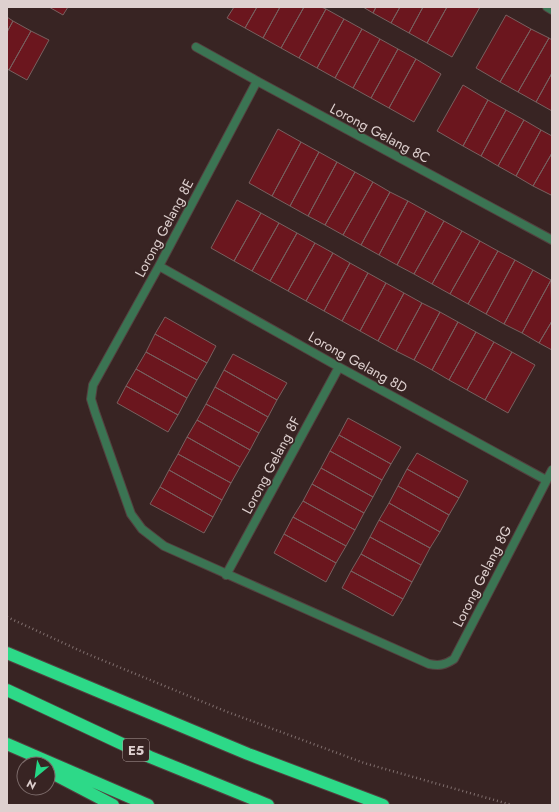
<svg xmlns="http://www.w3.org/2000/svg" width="559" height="812" viewBox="0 0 559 812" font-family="Jost,sans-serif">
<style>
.building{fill:#6b161e;stroke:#77605f}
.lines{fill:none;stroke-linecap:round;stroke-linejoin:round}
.street-casing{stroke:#53403f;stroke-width:10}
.highway-casing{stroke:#53403f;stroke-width:14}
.path{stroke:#81706f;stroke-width:2.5;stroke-dasharray:1 3;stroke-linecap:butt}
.street{stroke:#3b7453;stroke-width:8}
.highway{stroke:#2dd988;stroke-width:12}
.labels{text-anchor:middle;stroke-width:3.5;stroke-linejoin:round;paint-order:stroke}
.shield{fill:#382423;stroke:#ac9c9b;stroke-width:1}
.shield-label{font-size:13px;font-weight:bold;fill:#ded0cf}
.street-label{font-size:14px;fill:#ded0cf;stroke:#382423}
</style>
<rect width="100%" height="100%" fill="#382423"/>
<!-- building -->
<path class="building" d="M49,7h19l-5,8z
M234,7h23l-12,21 -18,-10z
M257,7h23l-17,31 -18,-10z
M280,7h24l-23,41 -18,-10z
M304,7h17l5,2 -27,49 -18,-10z
M363,7h13l-3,6z
M376,7h24l-9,16 -18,-10z
M400,7h23l-14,26 -18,-10z
M423,7h24l-20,36 -18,-10z
M447,7h33l-28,50 -25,-14z
M326,9l18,10 -27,49 -18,-10z
M506,15l25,14 -31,53 -24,-14z
M7,17l6,4 -6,11z
M344,19l18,10 -27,49 -18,-10z
M13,21l18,10 -22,39 -2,-1v-37z
M362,29l18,10 -27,49 -18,-10z
M531,29l18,9 -31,54 -18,-10z
M31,31l18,9 -22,40 -18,-10z
M549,38l3,2v33l-16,29 -18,-10z
M380,39l18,10 -27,49 -18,-10z
M398,49l18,10 -27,49 -18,-10z
M416,59l25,15 -27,48 -25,-14z
M552,73v38l-16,-9z
M463,85l25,15 -25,46 -26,-15z
M488,100l18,10 -25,46 -18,-10z
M506,110l18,10 -26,46 -17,-10z
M524,120l17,10 -25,46 -18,-10z
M278,129l23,13 -29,54 -23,-13z
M541,130l11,6v17l-19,33 -17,-10z
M301,142l18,10 -29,54 -18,-10z
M319,152l18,10 -29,54 -18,-10z
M552,153v41l-1,1 -18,-9z
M337,162l18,10 -30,53 -17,-9z
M355,172l18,10 -30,53 -18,-10z
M373,182l17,10 -29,53 -18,-10z
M390,192l18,9 -29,54 -18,-10z
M237,200l24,13 -27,48 -23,-13z
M408,201l18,10 -29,54 -18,-10z
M426,211l18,10 -30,53 -17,-9z
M261,213l18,10 -27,48 -18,-10z
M444,221l18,10 -30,53 -18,-10z
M279,223l18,10 -27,48 -18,-10z
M462,231l18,10 -30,53 -18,-10z
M297,233l18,10 -27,48 -18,-10z
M480,241l18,10 -30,53 -18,-10z
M315,243l18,10 -27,48 -18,-10z
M498,251l17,9 -29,54 -18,-10z
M333,253l17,10 -26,48 -18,-10z
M515,260l18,10 -29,54 -18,-10z
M350,263l18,10 -26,48 -18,-10z
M533,270l18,10 -29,53 -18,-9z
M368,273l18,10 -26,48 -18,-10z
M551,280l1,41 -13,22 -17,-10z
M386,283l18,10 -26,48 -18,-10z
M404,293l18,10 -26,48 -18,-10z
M422,303l18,9 -26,48 -18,-9z
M440,312l18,10 -26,48 -18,-10z
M165,317l51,29 -9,17 -52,-29z
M552,321v29l-13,-7z
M458,322l18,10 -27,48 -17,-10z
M476,332l18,10 -27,48 -18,-10z
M155,334l52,29 -10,17 -51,-28z
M494,342l18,10 -27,48 -18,-10z
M146,352l51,28 -10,18 -51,-29z
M512,352l23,13 -27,48 -23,-13z
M233,354l54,29 -10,17 -53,-30z
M136,369l51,29 -9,17 -52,-29z
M224,370l53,30 -9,17 -53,-30z
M126,386l52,29 -10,17 -51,-29z
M215,387l53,30 -9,16 -53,-29z
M206,404l53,29 -9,17 -53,-30z
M348,418l53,29 -10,17 -52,-29z
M197,420l53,30 -10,17 -53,-30z
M339,435l52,29 -9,16 -52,-29z
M187,437l53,30 -9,16 -53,-29z
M330,451l52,29 -9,17 -52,-29z
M417,453l51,28 -9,17 -52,-29z
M178,454l53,29 -9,17 -53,-30z
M321,468l52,29 -9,16 -52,-29z
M407,469l52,29 -10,17 -51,-29z
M169,470l53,30 -9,17 -53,-30z
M312,484l52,29 -9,17 -52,-29z
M398,486l51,29 -9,17 -51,-29z
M160,487l53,30 -9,16 -54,-29z
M303,501l52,29 -9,16 -53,-29z
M389,503l51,29 -10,16 -51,-28z
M293,517l53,29 -10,17 -52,-29z
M379,520l51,28 -9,17 -51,-28z
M284,534l52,29 -10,19 -52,-29z
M370,537l51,28 -9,17 -51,-28z
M361,554l51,28 -9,17 -52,-28z
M351,571l52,28 -10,17 -51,-28z"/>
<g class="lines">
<!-- street casing -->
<g class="street-casing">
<path id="street" d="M547,7l5,3
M196,47l61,34 295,159
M257,81l-98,185 -66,119 -2,14 4,13 36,102 11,15 22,17 265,118c10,2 16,1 25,-5l98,-189
M159,266l180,101 207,113
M226,575l113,-208"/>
</g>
<!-- highway casing -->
<g class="highway-casing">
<path id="highway" d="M7,653l241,101 135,51
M7,690l143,67 118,48
M7,744l141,61
M48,771l65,34"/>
</g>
<!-- path -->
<path class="path" d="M7,617l78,36 140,58 139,52 148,42"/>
<!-- street -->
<use href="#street" class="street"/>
<!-- highway -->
<use href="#highway" class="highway"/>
</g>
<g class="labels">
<!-- shield labels -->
<rect class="shield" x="123" y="739" width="26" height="22" rx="3"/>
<g class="shield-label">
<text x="136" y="755">E5</text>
</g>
<!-- street labels -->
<g class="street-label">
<text transform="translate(380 133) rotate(28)" y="5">Lorong Gelang 8C</text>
<text transform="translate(164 228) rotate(-62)" y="5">Lorong Gelang 8E</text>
<text transform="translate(358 362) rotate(29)" y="5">Lorong Gelang 8D</text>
<text transform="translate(271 465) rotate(-62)" y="5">Lorong Gelang 8F</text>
<text transform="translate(482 576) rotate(-63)" y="5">Lorong Gelang 8G</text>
</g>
</g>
<!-- border -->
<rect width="559" height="812" fill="none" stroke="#ded0cf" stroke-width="16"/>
<!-- north arrow -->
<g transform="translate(36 776) rotate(209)"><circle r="19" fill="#382423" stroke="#7a6968"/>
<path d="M0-3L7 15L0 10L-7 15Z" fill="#24d886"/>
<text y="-6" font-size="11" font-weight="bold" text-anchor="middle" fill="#ded0cf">N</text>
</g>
</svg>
